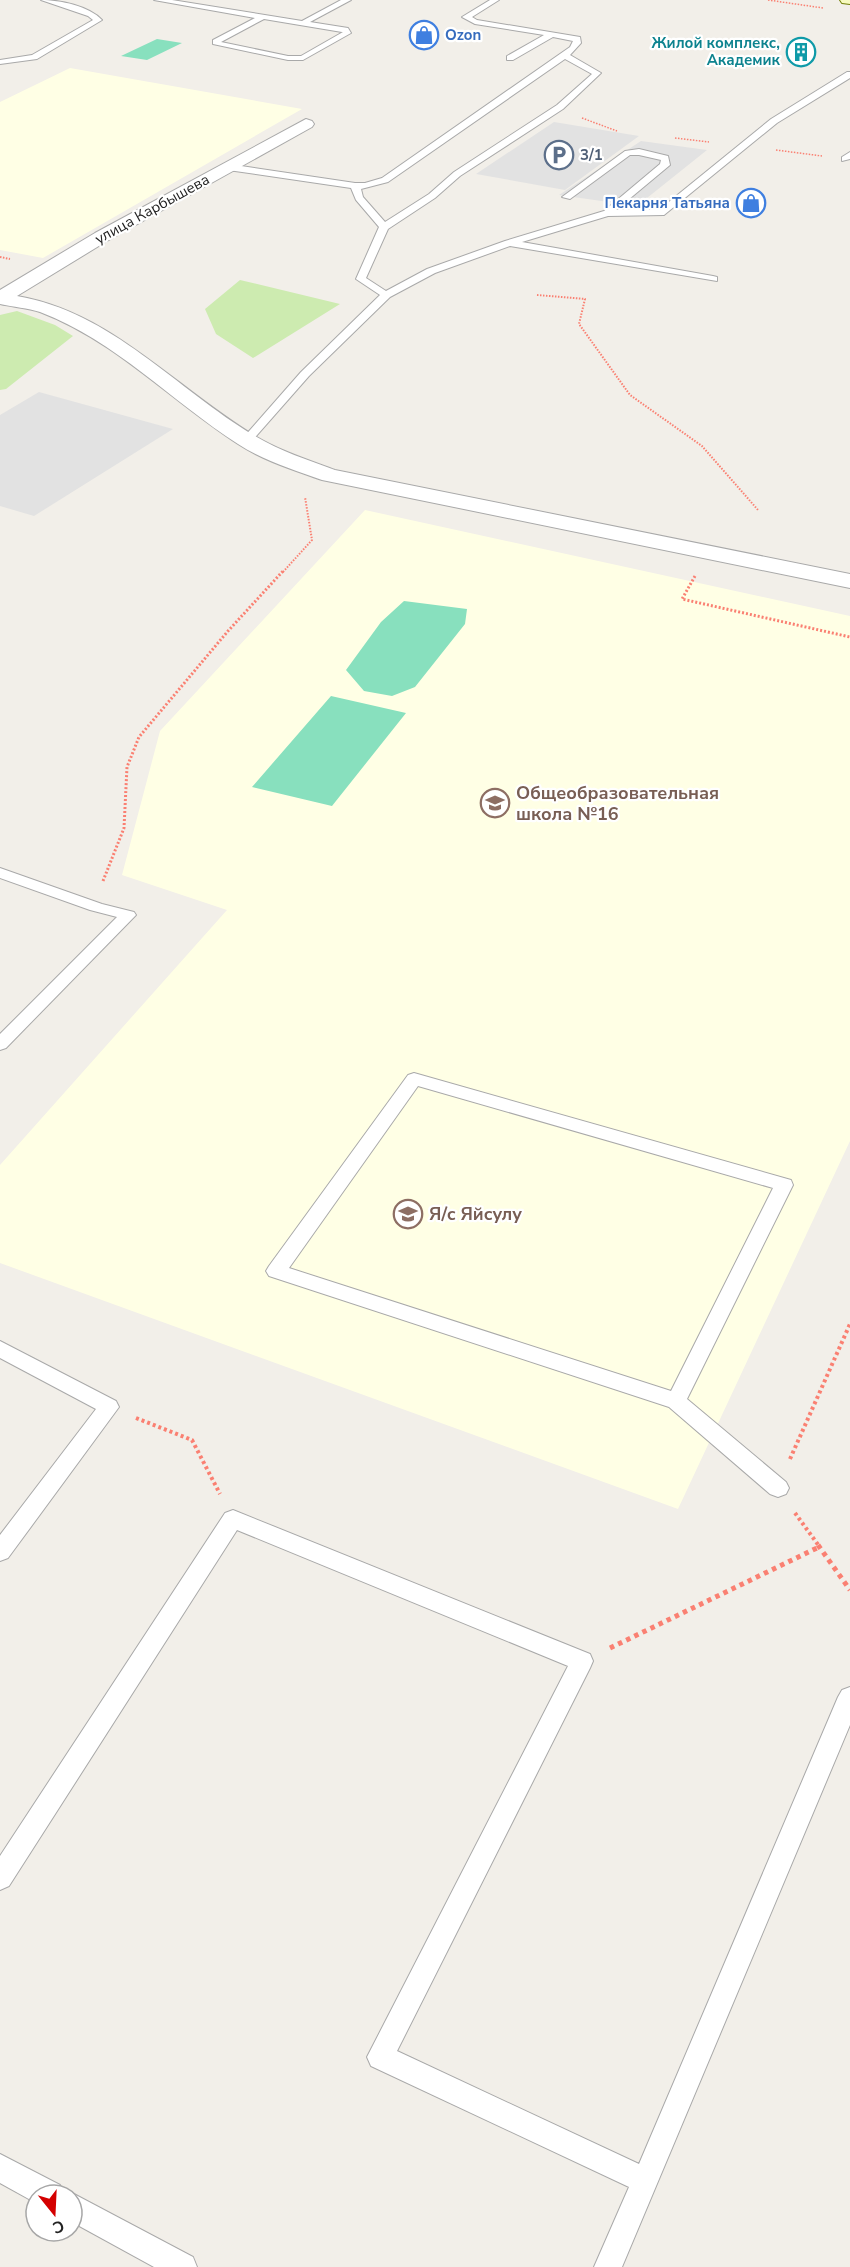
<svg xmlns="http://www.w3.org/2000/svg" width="850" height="2267" viewBox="0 0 850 2267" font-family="'Nunito Sans',sans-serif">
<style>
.education{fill:#ffffe5}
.grass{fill:#cdebb0}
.pitch{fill:#88e0be}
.parking{fill:#e2e2e2}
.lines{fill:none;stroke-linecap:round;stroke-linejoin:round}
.service-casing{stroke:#a9a9a9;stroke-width:2}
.minor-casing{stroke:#a9a9a9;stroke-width:2}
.secondary-casing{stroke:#707d05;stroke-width:2}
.path-far4{stroke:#fa8072;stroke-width:1.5;stroke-dasharray:1.5 1.5;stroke-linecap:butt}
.path-far3{stroke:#fa8072;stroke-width:2;stroke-dasharray:1.5 1.5;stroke-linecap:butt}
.path-far2{stroke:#fa8072;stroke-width:3;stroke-dasharray:2 2;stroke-linecap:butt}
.path-far1{stroke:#fa8072;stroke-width:4;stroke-dasharray:3 3;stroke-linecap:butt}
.path{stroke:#fa8072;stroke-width:5;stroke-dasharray:4.5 4.5;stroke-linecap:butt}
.service{fill:#fff;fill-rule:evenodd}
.minor{fill:#fff;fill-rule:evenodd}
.secondary{fill:#f7fabf;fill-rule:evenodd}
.labels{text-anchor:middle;stroke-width:4.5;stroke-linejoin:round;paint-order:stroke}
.far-shop-label{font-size:15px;font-weight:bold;fill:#366cbe;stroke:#fff;text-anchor:start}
.far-culture-label{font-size:15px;font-weight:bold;fill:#0d838f;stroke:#fff;text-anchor:end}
.far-service-label{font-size:15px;font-weight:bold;fill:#4e5e75;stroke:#fff;text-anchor:start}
.far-street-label{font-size:15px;fill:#222;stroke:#fff}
.education-label{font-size:18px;font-weight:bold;fill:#785e54;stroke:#fff;text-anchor:start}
</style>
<rect width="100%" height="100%" fill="#f2efe9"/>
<!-- education -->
<path class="education" d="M70,68l232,41 -259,149 -43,-8v-148z
M365,510l485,106v525l-172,368 -678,-246v-98l227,-255 -105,-35 38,-144z"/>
<!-- grass -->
<path class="grass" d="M240,280l100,24 -87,54 -37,-24 -11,-25z
M17,311l38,14 18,11 -67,53 -6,1v-75z"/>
<!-- pitch -->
<path class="pitch" d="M157,39l25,4 -35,17 -26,-4z
M404,601l63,8 -2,15 -50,63 -23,9 -28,-5 -18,-21 35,-48z
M331,696l75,17 -74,93 -80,-19z"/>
<!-- parking -->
<path class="parking" d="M554,122l85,14 -74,54 -89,-16z
M641,141l66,9 -70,56 -78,-11z
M39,392l134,37 -139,87 -34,-10v-91z"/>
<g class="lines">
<!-- service casing -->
<g class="service-casing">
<path id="service" d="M41,0c19,0 48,6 61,20l-65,39 -37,5v-4l32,-5 61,-35 -5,-4z
M154,0h18l130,21 39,-21h10l-41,22 38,6 3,5 -48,27h-15l-75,-16v-4l42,-22zM264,19l78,13h1l-42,24h-13l-67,-14z
M490,0h9l-27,17 5,3 103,17 1,6 -11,12 31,18 -38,36 -103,67 -25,22 -47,31 -22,49 20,13 41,-22 78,-28 99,-30 56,-47 1,-4 -22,-5h-9l-60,44 -8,-2 63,-46 14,-2 29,7 2,9 -54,45h43l112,-91 76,-47h3v6l-73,45 -113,92 -56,1 -86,26 191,34 4,1v4l-207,-35 -75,27 -45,24 -81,79 -58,66h-8v-4l58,-66 79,-77 -24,-16 23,-52 -23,-27 -5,-12 -123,-18 -5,-3 5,-3 127,19h10l17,-5 188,-131 3,-6 -20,-4 -40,23h-6v-4l37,-21 -69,-11 -13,-7zM565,59l27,15 -35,31 -103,67 -25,22 -44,28 -22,-25 -2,-8 27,-7z
M850,152v7l-8,2v-4z
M0,868l102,36 32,8 2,3 -130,133 -6,2v-16l117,-117 -27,-7 -90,-32z
M414,1073l377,107 2,5 -106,214 99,83 3,6 -3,6 -8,3 -8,-3 -101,-87 -400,-131 -3,-5 3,-5 139,-191zM418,1086l355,102 -102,203 -382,-123z
M0,1341l116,60 3,6 -111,151 -8,3v-26l96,-126 -96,-51z
M233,1510l357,144 3,7 -3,7 -193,383 242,113 199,-467 4,-7 8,-3v38l-228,542h-28l35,-80 -258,-121 -4,-9 201,-391 -331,-136 -228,356 -9,4v-34l225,-343z
M0,2154l60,31 4,10h-28v8l-36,-20z
M72,2193l121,64 4,10h-43l-82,-45v-27h-5z"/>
</g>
<!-- minor casing -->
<g class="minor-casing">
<path id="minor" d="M306,119l6,2 2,3 -2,3 -205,114 -90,55c95,16 159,93 238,140 25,15 53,24 80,34l515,104v14l-528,-108c-28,-10 -58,-19 -84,-36 -67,-43 -122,-103 -198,-132 -12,-4 -27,-5 -40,-8v-14l95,-57z"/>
</g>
<!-- secondary casing -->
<g class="secondary-casing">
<path id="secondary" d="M840,0h10v4l-8,-1z"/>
</g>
<!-- path-far4 -->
<path class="path-far4" d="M768,0l55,8
M582,118l35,13
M675,138l34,4
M776,150l46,6"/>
<!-- path-far3 -->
<path class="path-far3" d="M0,257l10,2
M537,295l48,4 -6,25 51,71 72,51 56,64
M283,572l29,-32 -7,-43"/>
<!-- path-far2 -->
<path class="path-far2" d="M695,576l-13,23 168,38
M103,881l21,-53 3,-61 12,-30 89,-106 56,-61"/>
<!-- path-far1 -->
<path class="path-far1" d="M136,1418l56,22 28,54
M790,1459l60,-135
M795,1513l24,33"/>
<!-- path -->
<path class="path" d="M818,1545l32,45
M610,1648l209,-101"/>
<!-- service -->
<use href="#service" class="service"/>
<!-- minor -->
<use href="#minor" class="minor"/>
<!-- secondary -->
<use href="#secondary" class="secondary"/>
</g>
<!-- icons -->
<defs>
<g id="shop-ring" transform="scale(1.5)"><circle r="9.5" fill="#fff" stroke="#3f7fe0" stroke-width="1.5"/><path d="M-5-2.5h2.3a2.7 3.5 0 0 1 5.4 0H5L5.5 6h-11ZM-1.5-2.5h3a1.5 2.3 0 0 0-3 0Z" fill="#3f7fe0"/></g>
<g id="building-ring" transform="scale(1.5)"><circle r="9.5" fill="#fff" stroke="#0f9aa8" stroke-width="1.5"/><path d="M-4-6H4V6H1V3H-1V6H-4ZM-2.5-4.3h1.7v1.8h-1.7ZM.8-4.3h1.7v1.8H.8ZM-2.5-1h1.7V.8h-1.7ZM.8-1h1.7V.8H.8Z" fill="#0f9aa8"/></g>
<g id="parking-ring" transform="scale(1.5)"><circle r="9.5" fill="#fff" stroke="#5c6f8a" stroke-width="1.5"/><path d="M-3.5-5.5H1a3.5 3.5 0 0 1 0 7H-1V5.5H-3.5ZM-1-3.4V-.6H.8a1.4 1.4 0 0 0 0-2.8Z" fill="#5c6f8a"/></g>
<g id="school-ring" transform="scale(1.5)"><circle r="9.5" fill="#fff" stroke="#8d6e63" stroke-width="1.5"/><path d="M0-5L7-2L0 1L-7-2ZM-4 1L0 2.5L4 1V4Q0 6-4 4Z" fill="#8d6e63"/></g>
</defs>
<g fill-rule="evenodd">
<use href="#shop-ring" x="424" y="35"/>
<use href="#building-ring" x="801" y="52"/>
<use href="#parking-ring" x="559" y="155"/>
<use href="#shop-ring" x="751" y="203"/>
<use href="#school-ring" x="495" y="803"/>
<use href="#school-ring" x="408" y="1214"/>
</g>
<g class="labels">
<!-- far-shop labels -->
<g class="far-shop-label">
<text x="445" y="40">Ozon</text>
<text x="730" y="208" text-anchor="end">Пекарня Татьяна</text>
</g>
<!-- far-culture labels -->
<g class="far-culture-label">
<text x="780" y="48">Жилой комплекс,<tspan x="780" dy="17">Академик</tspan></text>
</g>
<!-- far-service labels -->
<g class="far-service-label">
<text x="580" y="160">3/1</text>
</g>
<!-- far-street labels -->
<g class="far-street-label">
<text transform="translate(152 209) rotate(-29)" y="5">улица Карбышева</text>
</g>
<!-- education labels -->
<g class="education-label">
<text x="516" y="799">Общеобразовательная<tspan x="516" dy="21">школа №16</tspan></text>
<text x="429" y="1220">Я/c Яйсулу</text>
</g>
</g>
<!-- north arrow -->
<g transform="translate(54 2213) rotate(162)"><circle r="28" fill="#ffffff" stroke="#a7a7a7" stroke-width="1.5"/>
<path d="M0-4.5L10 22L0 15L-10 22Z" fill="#d40000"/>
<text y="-9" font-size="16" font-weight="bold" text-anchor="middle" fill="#222222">С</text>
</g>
</svg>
